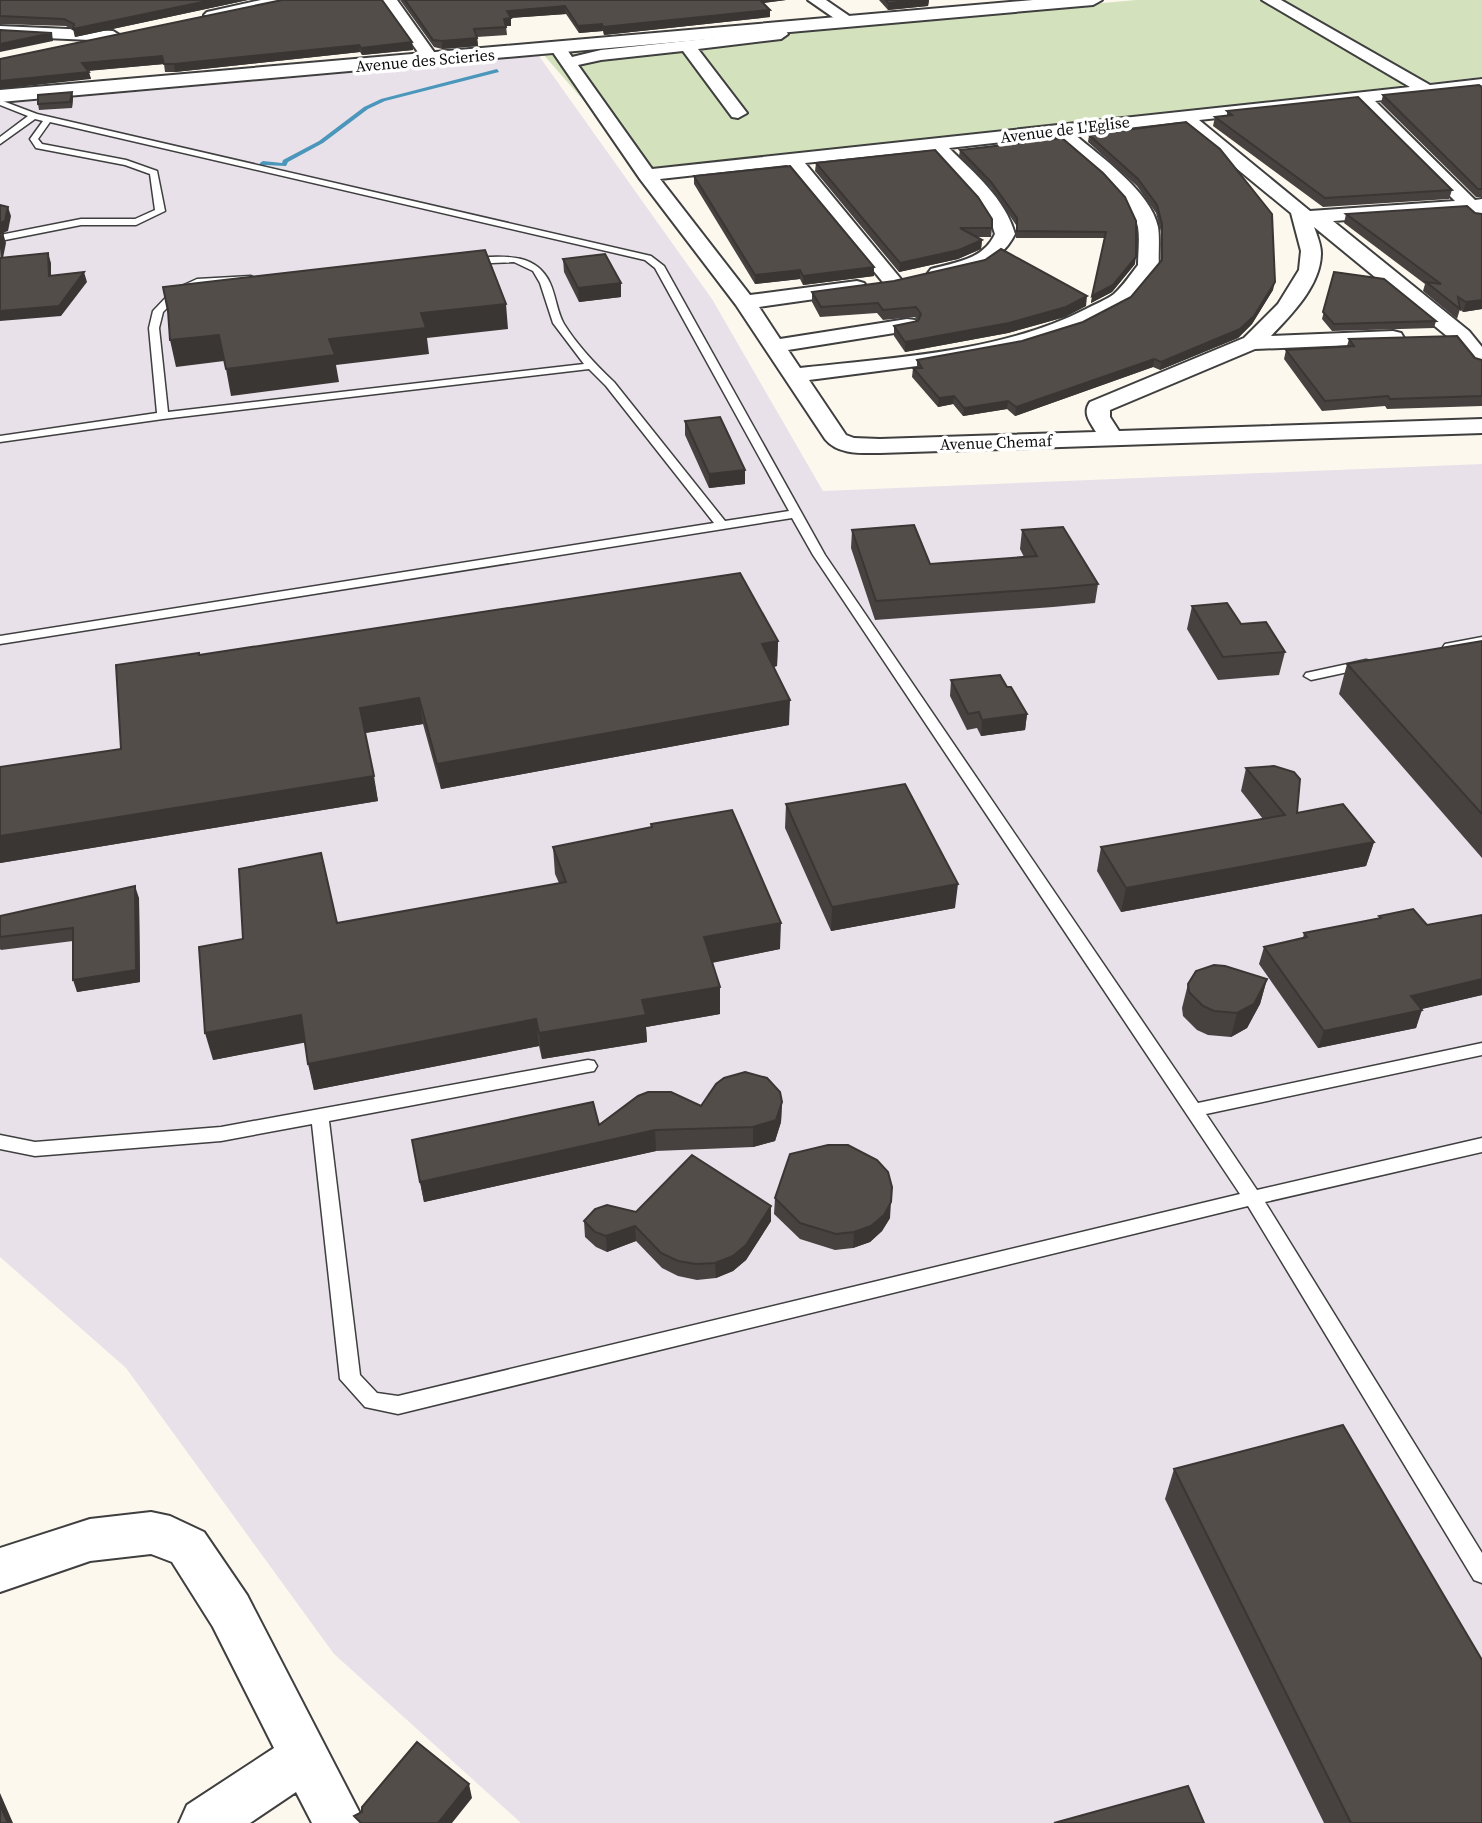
<svg xmlns="http://www.w3.org/2000/svg" width="1482" height="1823" viewBox="0 0 1482 1823" font-family="'Source Serif 4',serif">
<style>
.industrial{fill:#e8e1ea}
.green{fill:#d3e2bc}
.lines{fill:none;stroke-linecap:round;stroke-linejoin:round}
.stream{fill:#4a97bb;fill-rule:evenodd}
.service-casing{stroke:#3f3f3f;stroke-width:3}
.minor-casing{stroke:#3f3f3f;stroke-width:4}
.tertiary-casing{stroke:#3f3f3f;stroke-width:4}
.service{fill:#fff;fill-rule:evenodd}
.minor{fill:#fff;fill-rule:evenodd}
.tertiary{fill:#fff;fill-rule:evenodd}
.wall{fill:#474240}
.shaded-wall{fill:#3a3634}
.building{fill:#534d4a;stroke:#3a3634;stroke-width:2}
.labels{text-anchor:middle;stroke-width:7;stroke-linejoin:round;paint-order:stroke}
.far-street-label{font-size:16px;fill:#0c0c0c;stroke:#fff}
</style>
<rect width="100%" height="100%" fill="#fdf8ee"/>
<!-- industrial -->
<path class="industrial" d="M539,56l173,243 111,192 659,-27v1359h-961l-187,-169 -208,-286 -126,-111v-1153z"/>
<!-- green -->
<path class="green" d="M1136,0h346v77l-837,94 -102,-117z"/>
<g class="lines">
<!-- stream -->
<path class="stream" d="M497,69l2,3 -114,29 -17,8 -45,34 -35,19 -2,4 -21,-1 -1,3 -5,-1 1,-4 3,-2 19,2 1,-3 36,-19 45,-34 17,-8z"/>
<!-- service casing -->
<g class="service-casing">
<path id="service" d="M0,100l37,14 614,142 13,10 161,289 373,548 284,-60v12l-276,59 51,76 225,-52v14l-217,50 217,351v30l-8,-3 -226,-374 -850,208 -33,-7 -25,-28 -28,-255 -91,17 -186,15 -35,-7v-14l35,7 186,-15 367,-67 6,1 3,5 -3,5 -6,1 -259,49 31,254 17,18 21,3 842,-202 -427,-639 -21,-37 -792,126v-8l714,-113 -108,-137 -17,-17 -426,50 -163,23v-6l157,-23 -8,-85 4,-17 20,-21 24,-11 54,-3 5,3 -5,3 -49,2 -21,10 -18,18 -4,16 9,84 416,-48 -31,-41 -13,-40 -7,-12 -19,-9 -46,2 -5,-3 5,-3c30,-1 67,-8 82,25 6,13 7,29 14,41 13,21 32,41 50,58l111,139 64,-10 -134,-243 -10,-8 -595,-138 -12,17 4,5 84,16 31,11 8,40 -29,14h-55l-81,16v-6l81,-16h54l20,-9 -5,-36 -25,-9 -89,-17 -6,-9 13,-18 -8,-2 -35,25v-7l28,-21 -28,-11z
M1482,637v8l-32,6 -7,-4 2,-3z
M1366,660l5,1v6l-60,13 -7,-4 2,-3z"/>
</g>
<!-- minor casing -->
<g class="minor-casing">
<path id="minor" d="M261,0h29l-3,3 -75,17 -8,-5 3,-3z
M381,0h16l42,59 -2,3h-12z
M808,0h18l32,22 -2,3h-12z
M1262,0h19l149,85 52,-6v10l-107,12 100,99 7,-1v21l-9,-1 -7,-7 -133,9 136,110 13,16v21l-8,-2 -21,-25 -139,-114c3,8 7,18 7,26 0,32 -29,61 -50,83l122,-5 8,2 3,5 -3,5 -146,6 -145,61v7l9,14 363,-12v14l-602,20c-19,0 -42,2 -55,-14l-89,-134 -96,-126 -90,-131 8,-5 6,2 8,12 29,-7 170,-18 -3,-4 2,-3h12l6,9 -7,5 -83,10 49,64 -9,5 -6,-1 -49,-66 -82,9 -23,5 74,104 758,-82zM1357,103l98,98 -145,10 -111,-91zM1180,122l111,91 10,38 -2,19 -21,34 -34,34 -154,64c-8,11 0,20 6,30l-216,7 -26,-1 -8,-3 -37,-55 139,-18 73,-15 60,-19 48,-25 30,-37c-1,-12 1,-26 -1,-39 -7,-35 -58,-71 -84,-93zM1055,136c25,22 77,57 83,91 2,12 0,26 0,38 -7,9 -15,21 -24,29 -8,6 -19,10 -28,15 -83,43 -194,49 -286,59l-12,-18 119,-19 8,-1 3,-5 -3,-5 -8,-1 -127,20 -21,-32 98,-14 7,-2 3,-4 -3,-4 -7,-2 -107,14 -90,-116 127,-14 99,121h14l3,-4 -3,-4 -95,-115 125,-13c25,25 56,49 65,84 -12,26 -39,28 -64,35l-3,4 3,4c30,8 71,-16 84,-43 -10,-36 -41,-61 -66,-86z
M0,26l113,5 8,5 -8,5 -113,-5z
M151,1512l19,4 34,16 43,63 118,228h-53l-16,-31 -46,31h-71l8,-18 87,-57 -61,-121 -41,-65 -21,-8 -61,7 -90,31v-44l90,-29z"/>
</g>
<!-- tertiary casing -->
<g class="tertiary-casing">
<path id="tertiary" d="M1033,0h69l-9,5 -1093,97v-12z"/>
</g>
<!-- service -->
<use href="#service" class="service"/>
<!-- minor -->
<use href="#minor" class="minor"/>
<!-- tertiary -->
<use href="#tertiary" class="tertiary"/>
</g>
<!-- wall -->
<path class="wall" d="M0,0h248l-173,37 -1,-6 -8,-5 -66,-2z
M400,0h386l-24,3 8,7v7l-166,18 -1,-4 -24,2 -13,-19 -55,4v8h-5l1,9 -30,2 1,9 -36,3 -8,-2z
M879,0h50l-1,6 -40,4z
M412,42l1,8 -51,5 -2,-3 -185,20h-10l-1,-8 -76,7 3,8 -91,-20z
M1482,87v110h-6l-95,-94 2,-8z
M72,92l1,6 -1,10 -33,2 -1,-6z
M1227,111l225,79 -3,9 -126,8 -110,-81 2,-9 12,-2z
M1089,135l184,155 -21,34 -14,14 -78,32 -7,-3 -138,49 -8,-7 -44,7 -10,-12 -15,3 -26,-30 1,-9h4v-8l105,-19 61,-19 48,-25 30,-36v-29l-5,-19 -19,-27 -49,-44z
M1062,138l73,126 -23,28 -21,11 14,-65h-89v-13l-25,-37 -32,-32 1,-6z
M816,163l176,65 -1,9h-14l5,3 -1,9 -23,10 -59,13 -84,-101z
M694,176l180,100 -71,9 -3,-6 -45,5 -61,-100z
M1475,213l7,1v95l-19,3 -3,-3 -3,10 -34,-28 2,-7 -81,-61 2,-9z
M563,259l58,24v14l-42,5 -15,-30z
M1334,272l102,49 -2,7 -102,3 -10,-12z
M812,292l274,14 -21,11 -57,16 -103,19 -11,-16v-10l24,-5 -3,-4 -32,3 -6,-7 -57,4 -8,-15z
M1349,339l126,19 7,2v46l-95,3 -2,-3 -63,5 -38,-52 2,-9 61,-4z
M685,421l60,49v14l-36,4 -24,-53z
M852,530l78,34 94,-7 -4,-8 2,-19 76,54 -3,19 -42,4 -178,13 -24,-72z
M1192,606l49,18 44,28 -6,23 -61,5 -31,-51z
M778,641l-1,25 -3,1 15,58 -348,64 -18,-65 -58,9 13,68 -378,62v-96l121,-18 78,-94z
M1482,641v217l-143,-164 8,-30z
M951,680l56,7 20,27 -2,16 -44,6 -4,-8 -10,2 -17,-34z
M1246,768l51,45 77,29 -8,24 -245,46 -24,-41 4,-24 162,-28 -22,-28z
M786,804l169,104 -124,23 -46,-103z
M651,824l129,125 -68,14 8,51 -74,13 1,15 -105,17 -3,-13 -225,44 -9,-48 -92,18 124,-137 222,-40 -4,-9 -2,-27 98,-20z
M139,898l1,84 -63,10 -4,-51 -72,9 -1,-1v-33z
M1482,915v80l-61,14 -5,19 -98,20 -59,-84 5,-17 39,-9 1,-5 75,-14v-3l48,9z
M1267,979l-7,25 -13,24 -16,9 -23,-2 -11,-5 -14,-14 -1,-8 6,-24z
M782,1102l-1,20 -6,19 -22,6 -97,4 -232,51 -12,-62 187,-15 102,-19z
M775,1198l115,20 -8,13 -12,11 -17,6 -18,2 -35,-11 -26,-25z
M636,1212l135,9 -25,39 -13,11 -17,7 -19,2 -19,-4 -16,-8 -26,-27 -29,11 -11,-5 -11,-10 -1,-16z
M1174,1469l308,354h-158l-159,-324z"/>
<!-- shaded-wall -->
<path class="shaded-wall" d="M212,0h36l-173,37 -2,-8z
M756,0h30l-30,4z
M919,0h10l-1,6 -40,4v-7z
M565,6l1,8 -58,4 -1,-7z
M770,10v7l-166,18 -1,-8z
M511,18v8h-7v-7z
M602,24l1,7 -24,2 -1,-7z
M52,33l1,8 -53,11v-8z
M477,38l1,8 -36,3v-8z
M412,42l1,8 -51,5 -1,-7z
M359,45l1,7 -185,20 -1,-8z
M162,56l2,8 -80,7 -2,-8z
M89,72l2,7 -91,10v-8z
M72,92l1,6 -1,10 -2,-6z
M8,207l3,9 -3,15 -8,3v-11z
M3,233l3,10 -5,25 -1,-20z
M982,240l-1,9 -23,10 -59,13 1,-9z
M48,253l3,10v22l-2,-9z
M1136,257l-1,7 -23,28 -21,11 1,-7z
M874,267v9l-71,9v-9z
M800,270v9l-45,5v-9z
M84,272l3,10 -26,34 -61,5v-10z
M1275,282l-2,8 -21,34 -14,14 -78,32 1,-8z
M621,283v14l-42,5 -1,-14z
M1087,296l-1,10 -21,11 -57,16 -103,19v-10z
M1482,300v9l-19,3 3,-10z
M506,304l2,25 -81,9 2,16 -93,11 3,17 -108,14 -5,-27 195,-56z
M219,335l5,26 -48,6 -6,-27z
M1154,359l-1,8 -138,49 1,-9z
M954,396l-1,8 -15,3 1,-9z
M1008,401l-1,8 -44,7 1,-8z
M745,470v14l-36,4v-14z
M778,641l-1,25 -15,3v-25z
M419,698l4,26 -58,9 -5,-25z
M790,700l-1,25 -348,64 -4,-25z
M1027,714l-2,16 -44,6 1,-16z
M374,776l4,25 -378,62v-27z
M1374,842l-8,24 -245,46 5,-24z
M958,884l-3,24 -124,23 1,-24z
M135,886l4,12 1,84 -63,10 -4,-12z
M781,923l-1,26 -76,15v-27z
M1267,979l-7,25 -13,24 -16,9 6,-24z
M1482,979v16l-77,18 6,-17z
M720,987v27l-74,13 1,15 -105,17 -3,-26 103,-33z
M1422,1010l-6,18 -98,20 6,-17z
M301,1015l7,27 -95,18 -8,-27z
M536,1019l3,27 -225,44 -6,-26z
M782,1102l-1,20 -6,19 -22,6v-20z
M655,1130l1,21 -232,51 -4,-20z
M891,1202l-1,16 -8,13 -12,11 -17,6 1,-16z
M771,1206v15l-25,39 -13,11 -17,7 -1,-15z
M635,1226l1,15 -29,11 -1,-16z
M469,1784l3,14 -20,25h-14z
M0,1793l13,30h-5l-8,-18z"/>
<!-- building -->
<path class="building" d="M0,0h212l-139,29 1,-5 -10,-5 -64,-3z
M282,0h100l30,42 -51,6 -2,-3 -185,19h-10l-2,-8 -80,7 7,9 -89,9v-22z
M405,0h355l10,10 -167,17 -1,-3 -24,2 -13,-20 -58,5 4,7 -7,1 2,8 -32,2 3,9 -35,3 -9,-1z
M886,0h33l-31,3z
M0,30l52,3 -52,11z
M1479,85l3,2v102h-4l-95,-94z
M72,92l-2,10 -32,2v-9z
M1358,97l94,93 -127,8 -110,-81 17,-2 -5,-4z
M1186,122l34,27 52,65 3,68 -21,34 -14,13 -79,33 -7,-3 -138,48 -8,-6 -44,7 -10,-12 -15,2 -26,-30h9l-5,-8 105,-19 61,-19 48,-25 31,-37v-36l-5,-19 -19,-26 -49,-44z
M1062,138l41,35 22,24 11,24v36l-23,28 -21,11 14,-64 -89,-1v-13l-26,-36 -31,-32z
M935,150l43,47 14,22v9h-32l22,12 -23,10 -59,13 -84,-100z
M790,166l84,101 -71,9 -3,-6 -45,5 -61,-99z
M0,205l8,2 -3,14 -5,2z
M1467,206l8,7 7,1v86l-16,2 -8,-5 2,12 -34,-27 15,2 -95,-70z
M0,233h3l-3,15z
M1001,249l86,47 -21,11 -57,16 -104,19 -11,-16 24,-5 3,-7 -5,-7 -33,3 -5,-7 -57,4 -9,-15 82,-11 91,-21z
M485,250l21,54 -85,9 5,15 -97,11 6,16 -109,14 -7,-34 -49,5 -2,-29 -5,-24z
M48,253l1,23 35,-4 -25,34 -59,5v-53z
M605,254l16,29 -43,5 -15,-29z
M1334,272l50,7 52,42 -102,3 -11,-12z
M1457,336l18,22 7,2v36l-92,3 -2,-3 -63,5 -39,-51 68,-4 -5,-7z
M720,417l25,53 -36,4 -24,-53z
M914,525l16,39 107,-8 -15,-26 41,-3 35,57 -42,4 -180,13 -24,-71z
M740,573l38,68 -16,3 28,56 -353,64 -18,-66 -59,10 14,68 -374,60v-69l121,-18 -5,-84 83,-12v2z
M1227,603l14,21 25,-2 19,30 -62,5 -31,-51z
M1482,641v173l-135,-150z
M1000,675l7,12h4l16,27 -45,6 -3,-8 -11,2 -17,-34z
M1274,766l20,6 6,7 -3,34 46,-9 31,38 -248,46 -25,-41 184,-32 -39,-47z
M905,784l53,100 -126,23 -46,-103z
M732,810l49,113 -77,14 16,50 -78,13 4,15 -107,18 -3,-14 -228,45 -7,-49 -96,18 -6,-86 44,-8 -4,-70 82,-16 16,70 229,-41 -13,-35 99,-20 -1,-3z
M135,886l1,84 -63,10v-52l-73,9v-21z
M1413,909l14,16 55,-10v64l-71,17 11,14 -98,21 -60,-84 43,-10 -3,-4 77,-15 -2,-2z
M1214,965l11,1 42,13 -13,25 -17,9 -23,-2 -11,-5 -14,-14 -1,-8 8,-13z
M745,1072l22,6 13,14 2,10 -6,18 -23,7 -98,3 -235,52 -8,-42 181,-38 6,23 39,-29 10,-4h23l30,14 15,-22 8,-6z
M828,1145h20l29,15 11,12 4,15 -1,15 -7,13 -13,11 -17,6 -18,2 -36,-11 -25,-25 15,-44z
M692,1155l79,51 -25,39 -13,11 -18,7 -19,1 -18,-3 -17,-8 -26,-27 -29,10 -11,-4 -11,-11 11,-12 12,-4 29,7z
M1343,1425l139,235v163h-131l-177,-354z
M417,1742l52,42 -31,39h-77l-7,-7 8,-4v-5z
M1188,1786l16,37h-150z
M0,1805l8,18h-8z"/>
<g class="labels">
<!-- far-street labels -->
<g class="far-street-label">
<text transform="translate(425 60) rotate(-5)" y="6">Avenue des Scieries</text>
<text transform="translate(1065 129) rotate(-7)" y="6">Avenue de L'Eglise</text>
<text transform="translate(996 442) rotate(-2)" y="6">Avenue Chemaf</text>
</g>
</g>
</svg>
